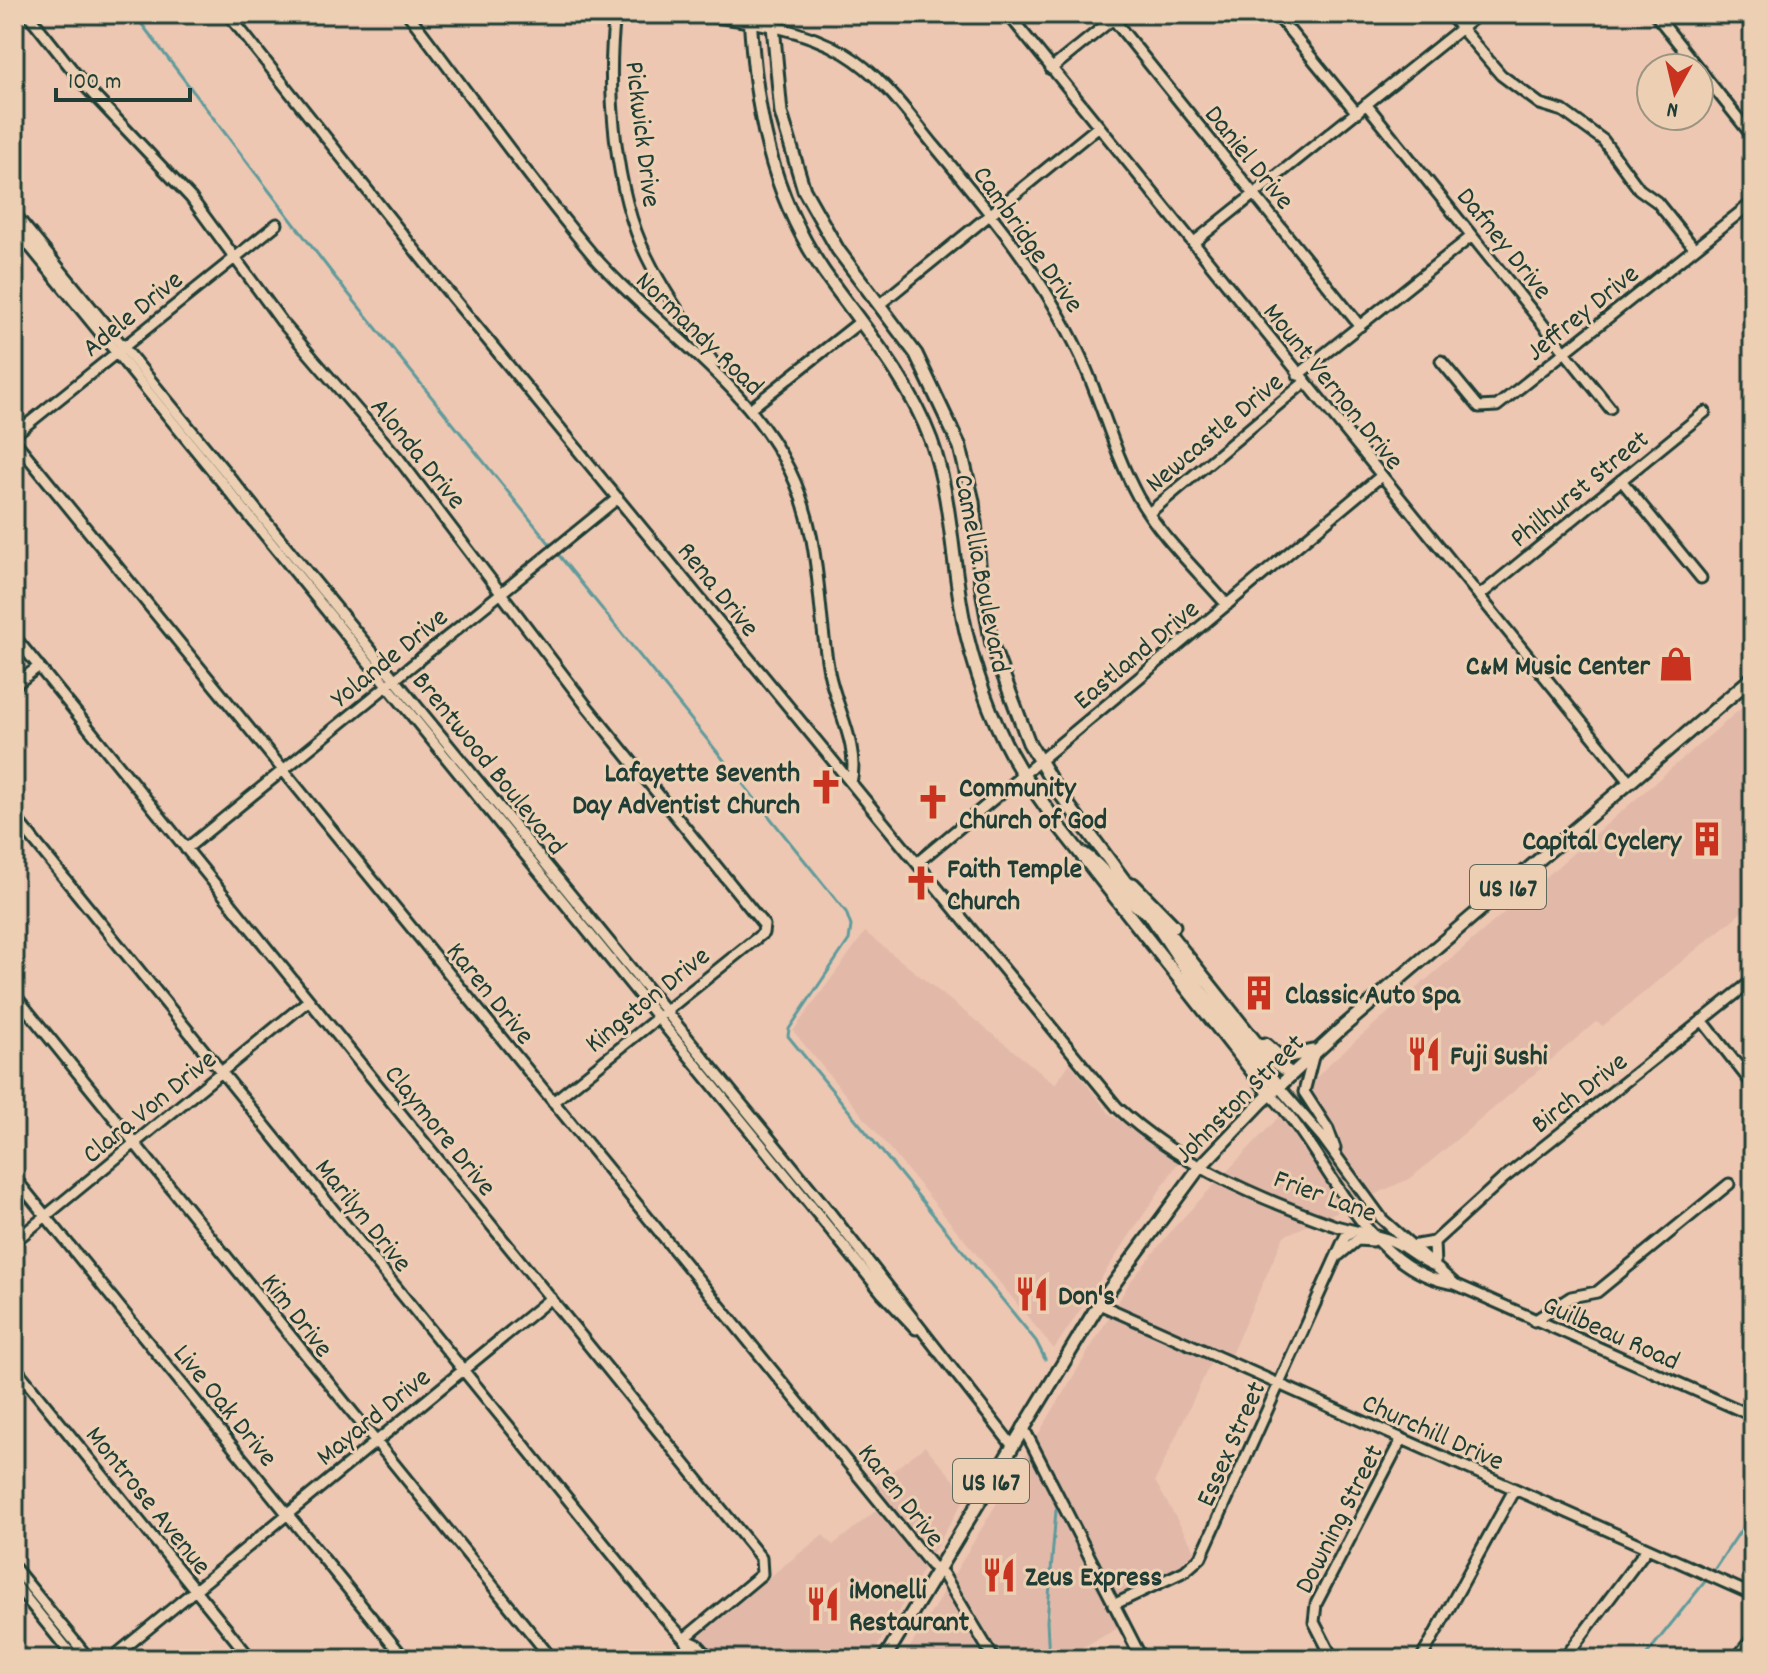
<svg xmlns="http://www.w3.org/2000/svg" width="1767" height="1673" viewBox="0 0 1767 1673" font-family="Dekko,sans-serif">
<style>
.built{fill:#e2b9a9}
.lines{fill:none;stroke-linecap:round;stroke-linejoin:round}
.stream{stroke:#5f9b9c;stroke-width:3}
.minor-casing{stroke:#1f3d34;stroke-width:15}
.major-casing{stroke:#1f3d34;stroke-width:17}
.minor{stroke:#edd0b4;stroke-width:9}
.major{stroke:#edd0b4;stroke-width:11}
.labels{text-anchor:middle;stroke-width:6;stroke-linejoin:round;paint-order:stroke}
.shield{fill:#edd0b4;stroke:#5d695a;stroke-width:2}
.shield-label{font-size:26px;font-weight:bold;fill:#1f3d34}
.street-label{font-size:28px;fill:#1f3d34;stroke:#edd0b4}
.poi-label{font-size:28px;font-weight:bold;fill:#1f3d34;stroke:#edd0b4;text-anchor:start}
</style>
<rect width="100%" height="100%" fill="#eec7b2"/>
<filter id="ink" filterUnits="userSpaceOnUse"><feTurbulence type="fractalNoise" baseFrequency=".0125" numOctaves="2"/><feDisplacementMap in="SourceGraphic" scale="16" xChannelSelector="R" yChannelSelector="G"/><feConvolveMatrix kernelMatrix="1 2 1 2 8 2 1 2 1" color-interpolation-filters="sRGB"/></filter>
<g filter="url(#ink)">
<!-- built -->
<path class="built" d="M1753,698v205l-150,123 -7,-4 -185,156 -127,58 -59,132 -14,-6 -56,119 42,74 -9,10 -76,35 12,25 -63,34h-158l227,-377 46,-57 156,-164z
M865,932l190,152 15,-21 40,51 68,49 -124,186 -261,-318z
M925,1446l42,49 -97,164h-166l-15,-19 134,-105 10,10 45,-36 -13,-17z"/>
<g class="lines">
<!-- stream -->
<path class="stream" d="M134,14l201,263 511,635 5,14 -2,14 -60,89 -1,7 248,305 9,18
M1714,1570l39,-58
M1049,1659l-2,-38 9,-111
M1643,1659l64,-80"/>
<!-- minor casing -->
<g class="minor-casing">
<path id="minor" d="M28,14l58,73 105,111 91,124 117,137 186,245 179,221 -1,8 -210,169
M228,14l217,274 672,819c61,57 139,90 216,118 18,6 37,8 54,14 17,5 29,20 48,27l-1,-24
M408,14c61,79 119,163 184,240 65,75 153,125 198,217 32,65 26,132 39,201 7,36 31,74 22,111
M615,14c-9,72 -1,177 32,243 18,37 43,71 66,105
M693,14c52,7 105,12 151,39 37,22 63,59 89,91 55,66 112,134 148,213 20,44 34,98 57,140 23,40 59,73 89,108
M1008,14l622,768
M1109,14l251,312
M1276,14l81,99
M1449,14l52,61 39,29 23,7 40,29 36,49 18,13 37,46
M1655,14l43,54
M1051,69l68,-55
M1699,69l54,68
M1366,104l244,304
M14,213l810,992 188,240
M14,227l868,1066 34,36
M1193,243l286,-229
M880,304l219,-178
M1441,361l38,46 18,-1 256,-204
M1298,375l174,-139
M750,409l111,-88
M14,435l263,-211
M14,440l917,1125 12,9 51,85
M1621,480l80,98
M1149,513l156,-131
M1479,596l226,-184
M14,636l747,922 1,16 -78,65 10,20
M14,686l25,-20
M14,816l647,798 23,25 14,6 13,14
M186,849l432,-351
M917,863l464,-387
M14,994l538,665
M1702,1020l51,65
M1313,1057l-9,35 24,37 7,19
M1278,1086l45,52 59,81 73,65
M1270,1094c59,58 93,177 185,190l298,132
M14,1177l391,482
M14,1242l295,-242
M1411,1246l23,-4 70,-64 249,-198
M1339,1255l18,-15 16,1
M1099,1304l654,291
M1534,1321l37,-24 26,-5 132,-108
M14,1366l237,293
M1023,1427l119,232
M14,1567l75,92
M14,1583l61,76
M1113,1605l72,-34 16,-14 144,-320 9,-6
M111,1659l440,-361
M1333,1659l-19,-37 2,-18 85,-164
M1421,1659l93,-169
M1564,1659l82,-109
M1736,1659l17,-22"/>
</g>
<!-- major casing -->
<g class="major-casing">
<path id="major" d="M750,14c5,94 20,179 74,258 39,55 83,104 107,168 23,64 20,131 36,196 12,49 30,98 57,140 10,15 21,29 31,45l215,273
M772,14l9,99 23,77 34,60 78,104 44,93 13,54 8,83 11,61 37,98 26,44 95,128 49,74 79,97
M1084,854c24,16 36,43 62,58
M1133,884l41,42
M1160,922l109,137 23,15
M1265,1044l16,14 32,-7
M884,1659l215,-355 100,-136 63,-66 81,-75 410,-350"/>
</g>
<!-- minor -->
<use href="#minor" class="minor"/>
<!-- major -->
<use href="#major" class="major"/>
</g>
</g>
<!-- icons -->
<defs>
<g id="shop-bare" transform="scale(2.76)"><path d="M-5-2.5h2.3a2.7 3.5 0 0 1 5.4 0H5L5.5 6h-11ZM-1.5-2.5h3a1.5 2.3 0 0 0-3 0Z" fill="#c8321e" stroke="#edd0b4" stroke-width="2.5" paint-order="stroke"/></g>
<g id="church-bare" transform="scale(2.76)"><path d="M-1.2-6h2.4v3.5h3.3v2.4h-3.3V6h-2.4V-.1h-3.3v-2.4h3.3Z" fill="#c8321e" stroke="#edd0b4" stroke-width="2.5" paint-order="stroke"/></g>
<g id="building-bare" transform="scale(2.76)"><path d="M-4-6H4V6H1V3H-1V6H-4ZM-2.5-4.3h1.7v1.8h-1.7ZM.8-4.3h1.7v1.8H.8ZM-2.5-1h1.7V.8h-1.7ZM.8-1h1.7V.8H.8Z" fill="#c8321e" stroke="#edd0b4" stroke-width="2.5" paint-order="stroke"/></g>
<g id="restaurant-bare" transform="scale(2.76)"><path d="M-5-6h1v4h1v-4h1v4h1v-4h1v5L-1.5 .5V6h-2V.5L-5-1ZM5-6V6H3V1.5H1.5Q1.5-4 5-6Z" fill="#c8321e" stroke="#edd0b4" stroke-width="2.5" paint-order="stroke"/></g>
</defs>
<g fill-rule="evenodd">
<use href="#shop-bare" x="1676" y="664"/>
<use href="#church-bare" x="826" y="787"/>
<use href="#church-bare" x="933" y="802"/>
<use href="#building-bare" x="1707" y="839"/>
<use href="#church-bare" x="921" y="883"/>
<use href="#building-bare" x="1259" y="993"/>
<use href="#restaurant-bare" x="1424" y="1054"/>
<use href="#restaurant-bare" x="1032" y="1294"/>
<use href="#restaurant-bare" x="999" y="1575"/>
<use href="#restaurant-bare" x="823" y="1604"/>
</g>
<g class="labels">
<!-- shield labels -->
<g class="shield">
<rect x="1470" y="865" width="76" height="44" rx="6"/>
<rect x="953" y="1459" width="76" height="44" rx="6"/>
</g>
<g class="shield-label">
<text x="1508" y="896">US 167</text>
<text x="991" y="1490">US 167</text>
</g>
<!-- street labels -->
<g class="street-label">
<text transform="translate(645 134) rotate(83)" y="10">Pickwick Drive</text>
<text transform="translate(1251 156) rotate(51)" y="10">Daniel Drive</text>
<text transform="translate(1030 238) rotate(55)" y="10">Cambridge Drive</text>
<text transform="translate(1506 242) rotate(51)" y="10">Dafney Drive</text>
<text transform="translate(1581 311) rotate(-39)" y="10">Jeffrey Drive</text>
<text transform="translate(131 312) rotate(-39)" y="10">Adele Drive</text>
<text transform="translate(701 332) rotate(44)" y="10">Normandy Road</text>
<text transform="translate(1335 385) rotate(51)" y="10">Mount Vernon Drive</text>
<text transform="translate(1213 431) rotate(-40)" y="10">Newcastle Drive</text>
<text transform="translate(420 452) rotate(51)" y="10">Alonda Drive</text>
<text transform="translate(1578 487) rotate(-39)" y="10">Philhurst Street</text>
<text transform="translate(984 573) rotate(79)" y="10">Camellia Boulevard</text>
<text transform="translate(720 588) rotate(51)" y="10">Rena Drive</text>
<text transform="translate(1135 653) rotate(-40)" y="10">Eastland Drive</text>
<text transform="translate(388 656) rotate(-39)" y="10">Yolande Drive</text>
<text transform="translate(491 762) rotate(51)" y="10">Brentwood Boulevard</text>
<text transform="translate(492 992) rotate(51)" y="10">Karen Drive</text>
<text transform="translate(646 998) rotate(-39)" y="10">Kingston Drive</text>
<text transform="translate(1578 1091) rotate(-38)" y="10">Birch Drive</text>
<text transform="translate(1238 1097) rotate(-45)" y="10">Johnston Street</text>
<text transform="translate(148 1105) rotate(-39)" y="10">Clara Von Drive</text>
<text transform="translate(442 1129) rotate(51)" y="10">Claymore Drive</text>
<text transform="translate(1326 1194) rotate(20)" y="10">Frier Lane</text>
<text transform="translate(365 1214) rotate(51)" y="10">Marilyn Drive</text>
<text transform="translate(299 1314) rotate(52)" y="10">Kim Drive</text>
<text transform="translate(1612 1331) rotate(24)" y="10">Guilbeau Road</text>
<text transform="translate(227 1404) rotate(51)" y="10">Live Oak Drive</text>
<text transform="translate(372 1415) rotate(-39)" y="10">Mayard Drive</text>
<text transform="translate(1434 1430) rotate(24)" y="10">Churchill Drive</text>
<text transform="translate(1229 1443) rotate(-66)" y="10">Essex Street</text>
<text transform="translate(903 1494) rotate(52)" y="10">Karen Drive</text>
<text transform="translate(150 1499) rotate(51)" y="10">Montrose Avenue</text>
<text transform="translate(1337 1518) rotate(-63)" y="10">Downing Street</text>
</g>
<!-- poi labels -->
<g class="poi-label">
<text x="1650" y="674" text-anchor="end">C&amp;M Music Center</text>
<text x="800" y="781" text-anchor="end">Lafayette Seventh<tspan x="800" dy="32">Day Adventist Church</tspan></text>
<text x="959" y="796">Community<tspan x="959" dy="32">Church of God</tspan></text>
<text x="1681" y="849" text-anchor="end">Capital Cyclery</text>
<text x="947" y="877">Faith Temple<tspan x="947" dy="32">Church</tspan></text>
<text x="1285" y="1003">Classic Auto Spa</text>
<text x="1450" y="1064">Fuji Sushi</text>
<text x="1058" y="1304">Don's</text>
<text x="1025" y="1585">Zeus Express</text>
<text x="849" y="1598">iMonelli<tspan x="849" dy="32">Restaurant</tspan></text>
</g>
</g>
<!-- margin -->
<rect width="1767" height="1673" fill="none" stroke="#edd0b4" stroke-width="48"/>
<rect x="24" y="24" width="1719" height="1625" fill="none" stroke="#1f3d34" stroke-width="3" filter="url(#ink)"/>
<!-- north arrow -->
<g transform="translate(1675 92) rotate(188)"><circle r="38" fill="#edd0b4" stroke="#9b9581" stroke-width="2"/>
<path d="M0-6L14 30L0 20L-14 30Z" fill="#c8321e"/>
<text y="-12" font-size="22" font-weight="bold" text-anchor="middle" fill="#1f3d34">N</text>
</g>
<!-- scale -->
<path d="M56 88v12h134v-12" fill="none" stroke="#1f3d34" stroke-width="4"/>
<text x="68" y="88" font-size="24" fill="#1f3d34" stroke="#edd0b4" stroke-width="6" paint-order="stroke">100 m</text>
</svg>
